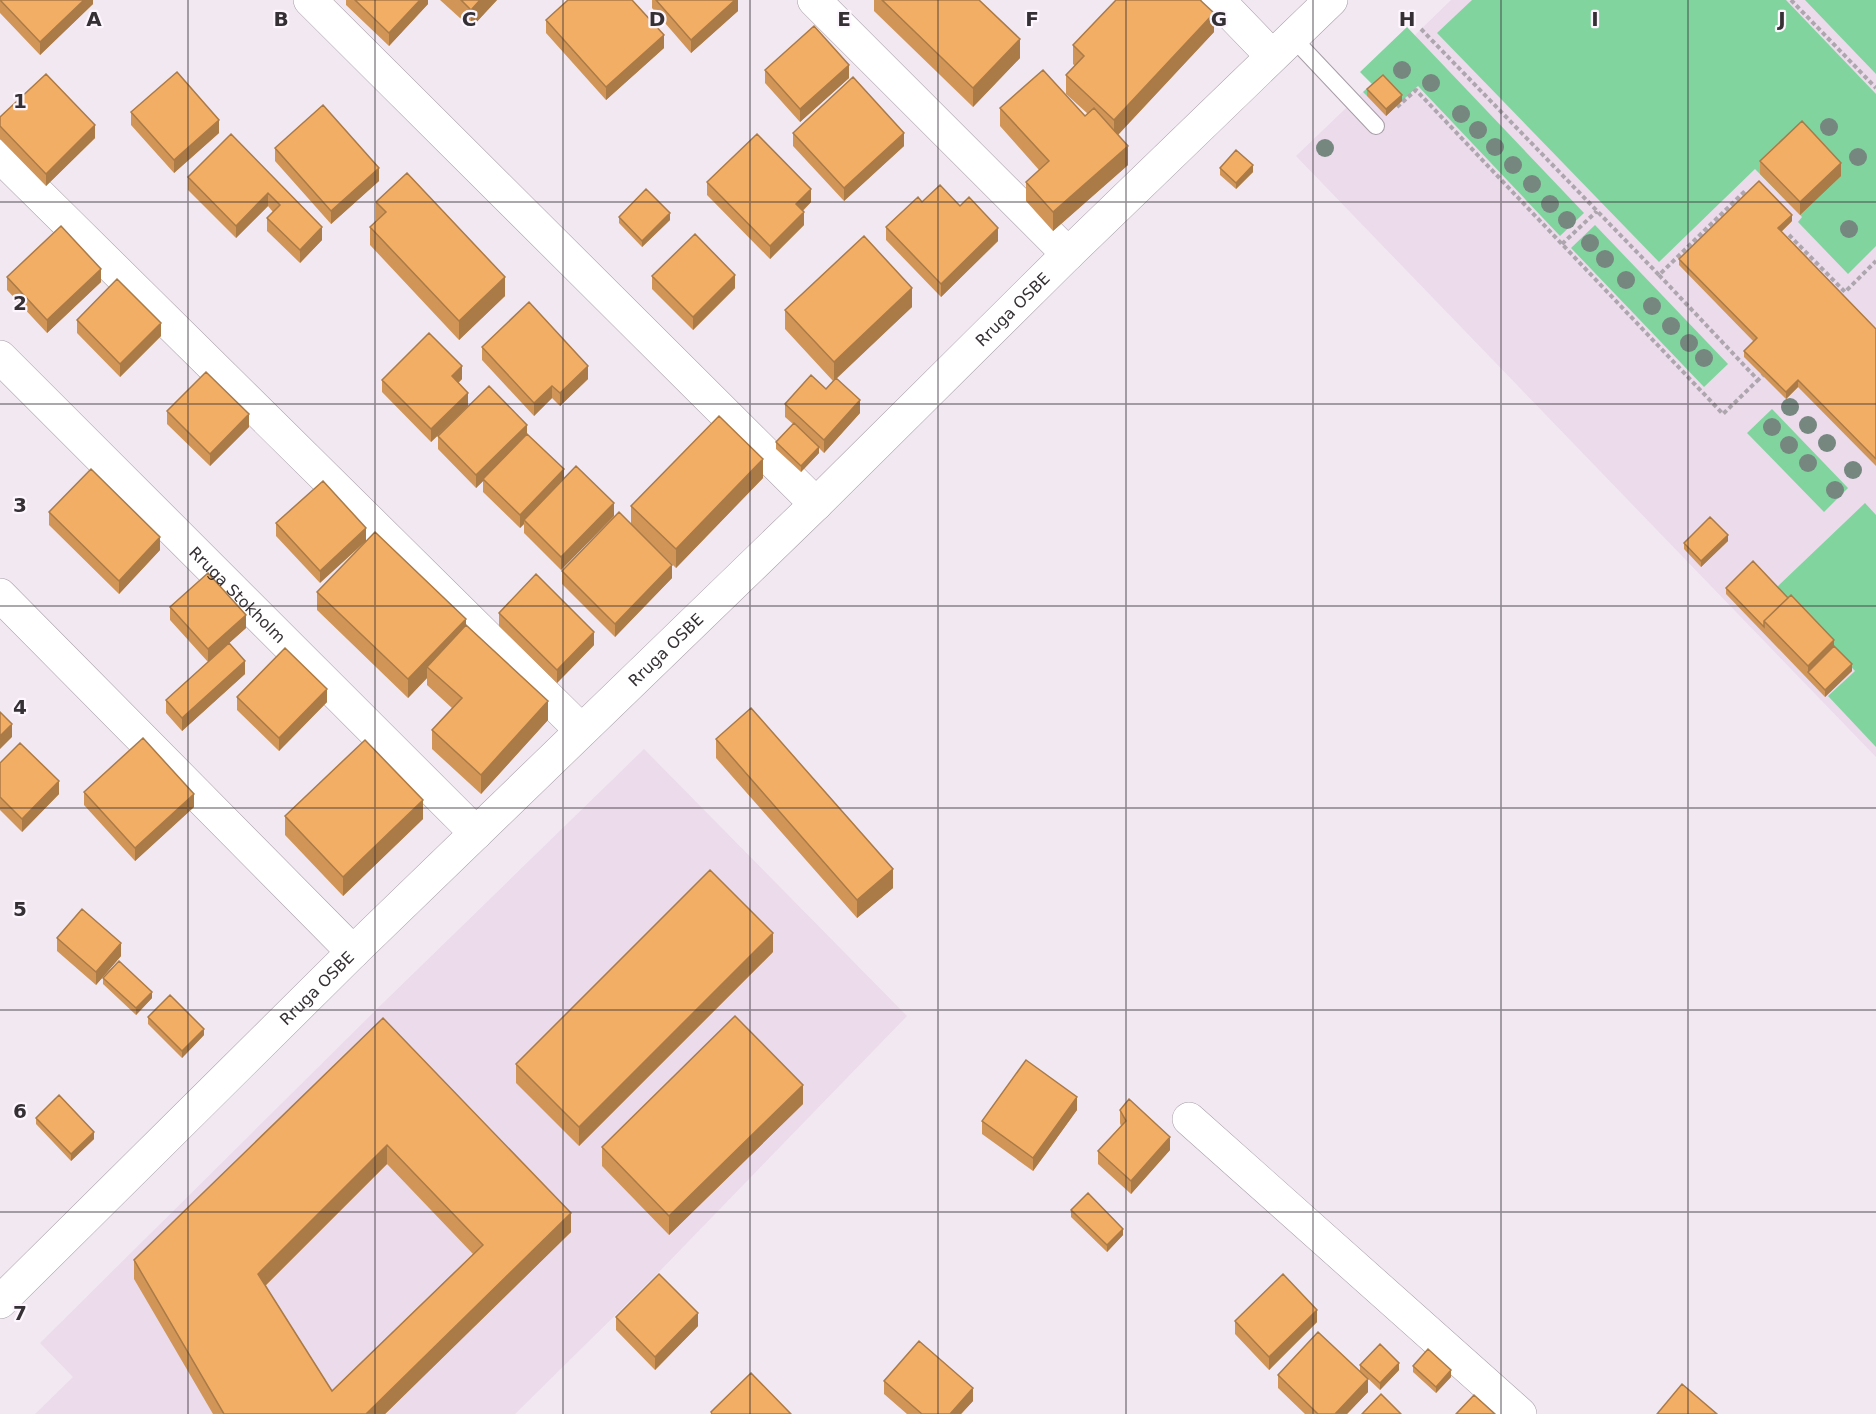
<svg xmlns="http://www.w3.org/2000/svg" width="1876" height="1414" viewBox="0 0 1876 1414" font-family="'DejaVu Sans',sans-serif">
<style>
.built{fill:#ebdbeb}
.green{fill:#82d49f}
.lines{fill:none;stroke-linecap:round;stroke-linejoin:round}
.lane-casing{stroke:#a79da6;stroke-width:18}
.street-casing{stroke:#a79da6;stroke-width:34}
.secondary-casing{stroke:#a79da6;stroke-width:34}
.path{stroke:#aea6ae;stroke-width:4;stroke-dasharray:4.5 3;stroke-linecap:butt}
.lane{stroke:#fff;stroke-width:16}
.street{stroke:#fff;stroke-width:33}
.secondary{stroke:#fff;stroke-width:33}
.tree{fill:#768780}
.wall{fill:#d19657;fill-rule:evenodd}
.shaded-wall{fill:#aa7a47}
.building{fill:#f3ae65;stroke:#aa7a47;stroke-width:1.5;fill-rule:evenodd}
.grid{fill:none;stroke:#343034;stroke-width:1.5;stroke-opacity:0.55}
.labels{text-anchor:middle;stroke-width:4.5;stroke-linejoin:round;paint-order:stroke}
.street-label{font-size:16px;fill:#343034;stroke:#fef6fe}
.grid-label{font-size:20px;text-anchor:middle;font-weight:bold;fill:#343034;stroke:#fef6fe;stroke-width:4.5;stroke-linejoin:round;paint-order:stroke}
</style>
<rect width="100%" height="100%" fill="#f2e8f2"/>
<!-- built -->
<path class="built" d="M1451,0h425v757l-580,-601 122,-117 -3,-4z
M644,749l263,267 -253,261 -139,137h-480l38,-37 -33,-34 343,-340z"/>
<!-- green -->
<path class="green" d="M1472,0h314l90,94v152l-28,28 -50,-52 4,-5 -47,-48 -96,93 -222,-229z
M1805,0h71v74z
M1407,27l177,186 -24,23 -142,-150 -16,15 -35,-5 -4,-4 9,-8 -12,-12z
M1595,225l133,139 -24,23 -133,-139z
M1772,409l76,79 -24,24 -77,-79z
M1865,503l11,12v232l-48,-51 27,-25 -78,-84z"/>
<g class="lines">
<!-- lane casing -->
<g class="lane-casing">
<path id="lane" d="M1292,37l84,89"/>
</g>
<!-- street casing -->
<g class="street-casing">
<g id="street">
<path d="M310,0l506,504"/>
<path d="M814,0l254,254"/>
<path d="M1218,0l54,56"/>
<path d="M0,156l581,574"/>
<path id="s1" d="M0,357l476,476"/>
<path d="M0,595l353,357"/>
<path d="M1189,1119l331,295"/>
</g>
</g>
<!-- secondary casing -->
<g class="secondary-casing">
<g id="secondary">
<path id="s2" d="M0,1302l353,-350 463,-448 252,-250 263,-254"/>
</g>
</g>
<!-- path -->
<path class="path" d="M1791,0l85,88
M1421,29l238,246 86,-84
M1397,107l19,-17 307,324 35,-34
M1789,235l56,57 31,-31
M1562,244l35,-33
M1659,275l99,105 8,-8"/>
<!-- lane -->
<use href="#lane" class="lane"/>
<!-- street -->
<use href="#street" class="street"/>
<!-- secondary -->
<use href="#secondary" class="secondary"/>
</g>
<!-- trees -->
<g class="tree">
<circle cx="1402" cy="70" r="9"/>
<circle cx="1431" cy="83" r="9"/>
<circle cx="1461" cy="114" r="9"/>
<circle cx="1829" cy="127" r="9"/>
<circle cx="1478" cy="130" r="9"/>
<circle cx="1495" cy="147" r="9"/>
<circle cx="1325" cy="148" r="9"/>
<circle cx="1858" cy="157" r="9"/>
<circle cx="1513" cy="165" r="9"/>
<circle cx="1532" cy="184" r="9"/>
<circle cx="1550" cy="204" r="9"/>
<circle cx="1567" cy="220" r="9"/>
<circle cx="1849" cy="229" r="9"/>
<circle cx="1590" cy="243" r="9"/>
<circle cx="1605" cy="259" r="9"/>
<circle cx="1626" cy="280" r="9"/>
<circle cx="1652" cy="306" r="9"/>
<circle cx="1671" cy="326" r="9"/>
<circle cx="1689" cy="343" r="9"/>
<circle cx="1704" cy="358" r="9"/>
<circle cx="1790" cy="407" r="9"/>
<circle cx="1808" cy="425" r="9"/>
<circle cx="1772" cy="427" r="9"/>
<circle cx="1827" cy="443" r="9"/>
<circle cx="1789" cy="445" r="9"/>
<circle cx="1808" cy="463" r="9"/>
<circle cx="1853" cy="470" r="9"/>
<circle cx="1835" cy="490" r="9"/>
</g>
<!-- wall -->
<path class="wall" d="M0,0h93v4l-53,51 -40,-42z
M346,0h82v4l-39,42 -43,-41z
M440,0h57l-26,28z
M652,0h86v11l-47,42 -39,-45z
M874,0h105l41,58 -47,49 -99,-96z
M546,20l118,28 -58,52 -60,-67z
M1214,32l-96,103 10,30 -75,66 -27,-30v-19l13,-12 -39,-44v-18l85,8 3,-2 -22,-20v-19l9,-9 -2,-2v-19z
M765,70l84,8 -49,44 -35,-39z
M1367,89l35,12 -16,15 -19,-20z
M131,112l88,21 -45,40 -43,-48z
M0,117l95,21 -49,48 -46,-47z
M793,133l111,13 -60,55 -51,-55z
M231,134l91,106 -22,23 -33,-32v-13l6,-6 -5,-6 -32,32 -48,-48v-13z
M275,148l104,33 -48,43 -56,-63z
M1760,161l81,15 -41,39 -40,-41z
M1220,168l33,4 -17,17 -16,-14z
M707,182l104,20 -8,9 1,14 -34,34 -63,-64z
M376,202l129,94 -46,44 -89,-95v-18l6,-6z
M922,202l38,4 38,35 -57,56 -55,-57v-13z
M619,217l51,3 -28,27 -23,-24z
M1792,221l-11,11 95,97v137l-78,-79 -12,12 -42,-42v-6l10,-9 -75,-77v-6z
M652,276l83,12 -42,42 -41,-41z
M7,277l94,5 -54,51 -40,-43z
M912,307l-76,71 24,35 -36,40 -5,-5v5l-18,19 -25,-23v-7l17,-18 -8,-7v-13l41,-15 7,-8 -48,-52v-19z
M77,320l84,16 -41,41 -43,-44z
M482,347l106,32 -28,27 -8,-8 -18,18 -52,-56z
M462,379l-4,4 10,23 -37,36 -49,-50v-12z
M167,411l82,16 -39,39 -43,-42z
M527,434l37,45 50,37 -53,54 -37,-37v-9l-4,4 -37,-36v-11l-7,7 -38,-39v-13z
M763,478l-87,90 -32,-31 28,41 -57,59 -53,-53v-13l69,-47v-18z
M323,481l-3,102 -44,-47v-13z
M49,512l111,38 -41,44 -70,-69z
M1728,541l-27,26 -17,-18v-6z
M1726,588l108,58 18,25 -27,26 -99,-103z
M317,592l149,33 82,95 -67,74 -49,-45v-19l20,-22 -25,-23v-7l-19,20 -91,-88z
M170,607l76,21 -17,15 16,31 -63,57 -16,-18v-13l42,-38 -38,-42z
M499,613l95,32 -37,38 -58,-57z
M237,697l90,5 -48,49 -42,-41z
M716,739l177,149 -36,30 -141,-160z
M0,763l59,31 -37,38 -22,-22z
M84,792l110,15 -59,54 -51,-56z
M285,816l138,3 -80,77 -58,-61z
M57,938l64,18 -25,29 -39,-34z
M773,952l-194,194 -63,-63v-19z
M103,978l49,20 -16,17 -33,-31z
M148,1017l56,18 -22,23 -34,-34z
M383,1018l188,214 -186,182h-172l-79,-135v-19zM387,1164l86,90 -141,137 -67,-105z
M803,1104l-134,131 -67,-69v-19z
M1077,1110l-44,61 -51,-37v-13z
M1120,1110l50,40 -39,44 -33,-30v-13l23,-25 -1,-3z
M36,1118l58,21 -23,22 -35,-37z
M1071,1210l52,25 -16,17 -36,-35z
M616,1317l82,9 -43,44 -39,-40z
M1235,1321l82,1 -48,48 -34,-36z
M1360,1365l39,5 -19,20 -20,-19z
M1413,1366l38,11 -15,16 -23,-21z
M1278,1375l90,17 -21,22h-42l-27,-26z
M884,1381l89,20 -12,13h-54l-23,-20z"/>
<!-- shaded-wall -->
<path class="shaded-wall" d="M84,0h9v4l-53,51v-13z
M420,0h8v4l-39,42v-13z
M480,0h17l-26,28v-18z
M735,0h3v11l-47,42v-13z
M1214,13v19l-100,107v-19z
M664,35v13l-58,52v-13z
M1020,39v19l-47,49v-19z
M849,65v13l-49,44v-13z
M1402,95v6l-16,15v-7z
M219,120v13l-45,40v-13z
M95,125v13l-49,48v-12z
M904,133v13l-60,55v-13z
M1128,146v19l-75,66v-19z
M1841,163v13l-41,39v-13z
M1253,165v7l-17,17v-6z
M379,168v13l-48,43v-13z
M811,189v13l-15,15v-13z
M268,193v13l-32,32v-12z
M804,212v13l-34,34v-13z
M670,213v7l-28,27v-6z
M1792,215v6l-14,14v-7z
M322,227v13l-22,23v-13z
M998,228v13l-57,56v-13z
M101,269v13l-54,51v-13z
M735,275v13l-42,42v-13z
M505,277v19l-46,44v-19z
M912,288v19l-78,74v-19z
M161,323v13l-41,41v-13z
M462,366v13l-10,10v-13z
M588,366v13l-28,27v-13z
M1798,380v7l-12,12v-7z
M552,386v12l-18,18v-13z
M468,393v13l-37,36v-13z
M860,400v13l-36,40v-13z
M249,414v13l-39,39v-12z
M527,425v13l-51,50v-13z
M819,447v6l-18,19v-6z
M763,459v19l-87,90v-19z
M564,469v13l-40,38v4l-4,4v-13z
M614,503v13l-53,54v-13z
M366,528v13l-46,42v-12z
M1728,535v6l-27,26v-6z
M160,537v13l-41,44v-13z
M672,565v13l-57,59v-13z
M246,615v13l-38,34v-13z
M466,619v19l-39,29v11l-19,20v-19z
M594,632v13l-37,38v-13z
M1834,640v13l-26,19v-6z
M245,661v13l-63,57v-13z
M1852,664v7l-27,26v-7z
M327,689v13l-48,49v-13z
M548,701v19l-67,74v-19z
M12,724v13l-12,12v-13z
M59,781v13l-37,38v-13z
M194,794v13l-59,54v-13z
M423,800v19l-80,77v-19z
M893,869v19l-36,30v-18z
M773,933v19l-194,194v-19z
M121,943v13l-25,29v-13z
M152,992v6l-16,17v-7z
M204,1029v6l-22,23v-7z
M803,1085v19l-134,131v-19z
M1077,1097v13l-44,61v-13z
M94,1132v7l-23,22v-7z
M1170,1137v13l-39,44v-13z
M387,1145v19l-129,129v-19z
M571,1213v19l-186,182h-19z
M1123,1229v6l-16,17v-7z
M1317,1310v12l-48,48v-13z
M698,1313v13l-43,44v-13z
M1399,1363v7l-19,20v-7z
M1451,1370v7l-15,16v-6z
M1368,1379v13l-21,22h-12z
M973,1388v13l-12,13h-11z"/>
<!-- building -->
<path class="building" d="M0,0h84l-44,42z
M355,0h65l-31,33z
M461,0h19l-9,10z
M568,0h64l32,35 -58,52 -60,-67z
M656,0h79l-44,40z
M882,0h97l41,39 -47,49z
M1116,0h84l14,13 -100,107 -48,-45 18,-19 -11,-11z
M814,26l35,39 -49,44 -35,-39z
M1043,70l42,46 9,-8 34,38 -75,66 -27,-30 23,-21 -49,-53z
M177,72l42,48 -45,40 -43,-48z
M46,74l49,51 -49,49 -46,-48v-9z
M1383,75l19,20 -16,14 -19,-20z
M853,77l51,56 -60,55 -51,-55z
M323,105l56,63 -48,43 -56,-63z
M1802,121l39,42 -41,39 -40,-41z
M231,134l91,93 -22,23 -33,-32 13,-13 -12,-12 -32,33 -48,-49z
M757,134l54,55 -15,15 8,8 -34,34 -63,-64z
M1236,150l17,15 -17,18 -16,-15z
M407,173l98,104 -46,44 -89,-94 16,-15 -10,-10z
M1759,181l33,34 -14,13 98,101v130l-78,-79 -12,12 -42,-41 13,-13 -78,-79z
M940,185l20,21 9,-9 29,31 -57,56 -55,-57 32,-30 4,5z
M646,189l24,24 -28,28 -23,-24z
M61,226l40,43 -54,51 -40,-43z
M695,234l40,41 -42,42 -41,-41z
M864,236l48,52 -78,74 -49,-52z
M117,279l44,44 -41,41 -43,-44z
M529,302l59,64 -28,27 -8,-7 -18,17 -52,-56z
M429,333l33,33 -10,10 16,17 -37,36 -49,-49z
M206,372l43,42 -39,40 -43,-43z
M811,375l15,14 10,-11 24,22 -36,40 -39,-36z
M489,386l38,39 -51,50 -38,-39z
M719,416l44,43 -87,90 -45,-43z
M794,423l25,24 -18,19 -25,-24z
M527,434l37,35 -44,46 -37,-36z
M576,466l38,37 -53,54 -37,-37z
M91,469l69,68 -41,44 -70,-69z
M323,481l43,47 -46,43 -44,-48z
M619,512l53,53 -57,59 -53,-53z
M1710,517l18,18 -27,26 -17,-18z
M375,532l91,87 -58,60 -91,-87z
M1753,561l35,37 -24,23v6l-38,-39z
M208,573l38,42 -38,34 -38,-42z
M536,574l58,58 -37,38 -58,-57z
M1791,595l43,45 -26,26 -44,-45z
M466,625l82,76 -67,74 -49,-45 30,-32 -35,-31z
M229,643l16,18 -63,57 -16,-18z
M1834,646l18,18 -27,26 -17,-18z
M285,648l42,41 -48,49 -42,-41z
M751,708l142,161 -36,31 -141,-161z
M0,712l12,12 -12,12z
M143,738l51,56 -59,54 -51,-56z
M365,740l58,60 -80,77 -58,-61z
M20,743l39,38 -37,38 -22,-22v-34z
M710,870l63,63 -194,194 -63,-63z
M82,909l39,34 -25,29 -39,-34z
M119,961l33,31 -16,16 -33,-30z
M170,995l34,34 -22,22 -34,-34z
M735,1016l68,69 -134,131 -67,-69z
M383,1018l188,195 -205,201h-142l-90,-154zM387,1145l96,100 -151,146 -74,-117z
M1026,1060l51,37 -44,61 -51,-37z
M59,1095l35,37 -23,22 -35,-36z
M1129,1099l41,38 -39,44 -33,-30 28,-30 -6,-11z
M1088,1193l35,36 -16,16 -36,-35z
M659,1274l39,39 -43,44 -39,-40z
M1283,1274l34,36 -48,47 -34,-36z
M1318,1332l50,47 -33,35h-17l-40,-39z
M919,1341l54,47 -23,26h-28l-38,-33z
M1380,1344l19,19 -19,20 -20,-18z
M1428,1349l23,21 -15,17 -23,-21z
M751,1373l40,41h-79l-1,-2z
M1682,1384l35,30h-60z
M1381,1394l20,20h-39z
M1474,1395l21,19h-39z"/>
<!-- grid -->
<path class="grid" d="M188,0v1414M375,0v1414M563,0v1414M750,0v1414M938,0v1414M1126,0v1414M1313,0v1414M1501,0v1414M1688,0v1414M0,202h1876M0,404h1876M0,606h1876M0,808h1876M0,1010h1876M0,1212h1876"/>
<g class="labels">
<!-- street labels -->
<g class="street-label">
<text dy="6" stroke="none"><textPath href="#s2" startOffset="1418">Rruga OSBE</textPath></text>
<text dy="6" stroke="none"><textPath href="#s1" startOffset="336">Rruga Stokholm</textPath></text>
<text dy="6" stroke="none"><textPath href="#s2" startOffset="932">Rruga OSBE</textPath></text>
<text dy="6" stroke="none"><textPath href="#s2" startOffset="446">Rruga OSBE</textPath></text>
</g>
</g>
<g class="grid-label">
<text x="94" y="26">A</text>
<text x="281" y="26">B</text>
<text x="469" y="26">C</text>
<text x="657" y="26">D</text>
<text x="844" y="26">E</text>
<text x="1032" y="26">F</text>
<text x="1219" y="26">G</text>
<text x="1407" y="26">H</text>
<text x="1595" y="26">I</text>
<text x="1782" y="26">J</text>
<text x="20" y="108">1</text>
<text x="20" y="310">2</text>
<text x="20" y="512">3</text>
<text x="20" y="714">4</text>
<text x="20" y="916">5</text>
<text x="20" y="1118">6</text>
<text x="20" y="1320">7</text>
</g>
</svg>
